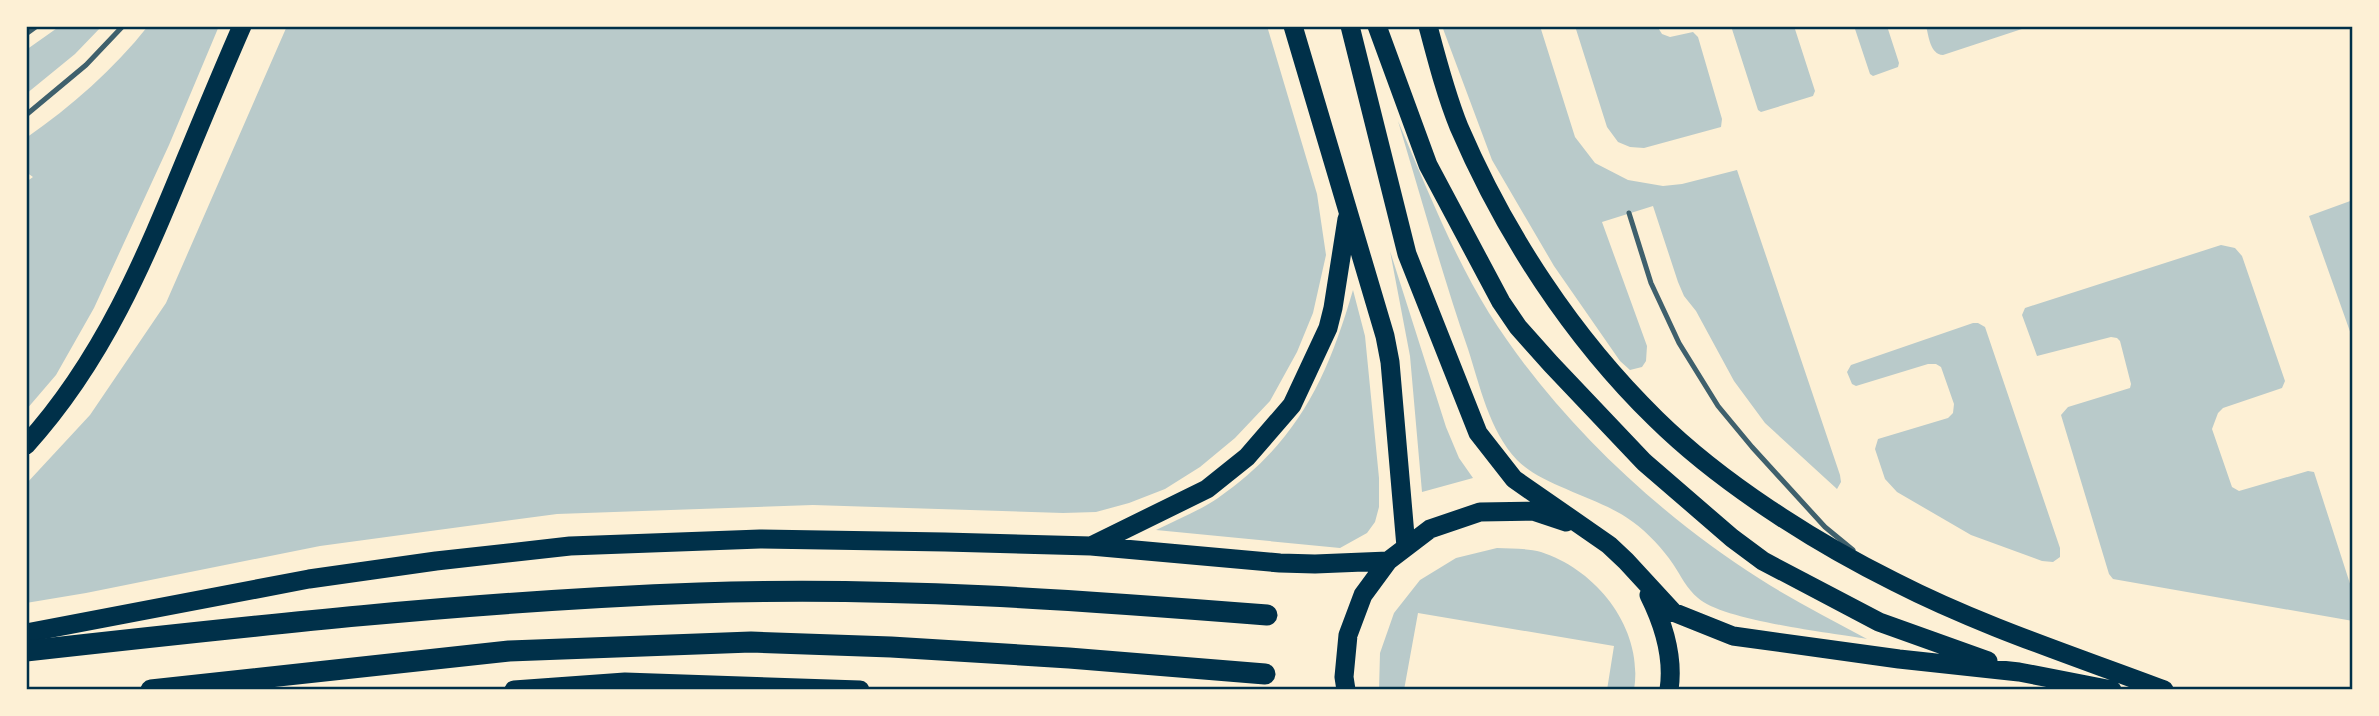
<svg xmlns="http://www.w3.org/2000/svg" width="2379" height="716" viewBox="0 0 2379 716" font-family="'Public Sans',sans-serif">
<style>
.green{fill:#b9caca}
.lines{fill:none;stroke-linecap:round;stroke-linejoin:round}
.service{stroke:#3f606c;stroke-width:5}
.trunk{stroke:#003049;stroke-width:19}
.motorway{stroke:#003049;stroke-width:21}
.neatline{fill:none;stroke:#003049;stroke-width:2.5}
</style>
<rect width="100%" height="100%" fill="#fdf0d5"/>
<!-- green -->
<path class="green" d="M60,26h42l-27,28 -49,40v-44z
M148,26h71l-50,119 -75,163 -38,67 -30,35v-228l7,-5 -7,-5v-34c46,-32 87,-68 122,-112z
M287,26h980l50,168 9,61 -13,58 -16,39 -27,49 -35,37 -35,29 -35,22 -36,14 -33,9 -33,1 -250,-8 -256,9 -237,32 -234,47 -60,10v-119l64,-69 76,-112z
M1442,26h98l35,111 20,26 33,17 35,6 19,-2 55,-14 103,305 1,7 -4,7 -72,-66 -31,-42 -38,-70 -12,-15 -6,-14 -25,-76 -51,16 45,124 -1,15 -4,6 -12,3 -10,-9 -66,-95 -62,-106z
M1575,26h82l5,8 8,3 23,-5 5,5 24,82 -1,8 -77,21 -14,-1 -12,-5 -11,-15z
M1731,26h63l21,65 -2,5 -52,16 -3,-2z
M1854,26h33l12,37 -1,4 -25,9 -3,-2z
M1926,26h105l-88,29c-13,-1 -14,-18 -17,-29z
M1398,121c28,65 54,132 91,192 66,105 167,200 271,266 34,22 71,40 107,60 -36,-6 -146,-19 -169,-41 -11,-9 -17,-22 -25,-34 -10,-15 -25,-31 -40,-42 -33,-25 -90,-35 -116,-62 -28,-30 -37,-74 -49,-111 -26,-75 -47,-152 -70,-228z
M2353,200v140l-44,-124z
M2221,245l14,3 7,8 43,125 -3,7 -59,20 -5,5 -6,16 20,58 7,4 69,-20 6,1 39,121v28l-240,-42 -4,-5 -48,-159 7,-8 62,-19 1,-4 -11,-43 -3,-3 -6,-1 -74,19 -15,-41 3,-7z
M1390,251l56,176 13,31 14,20 -51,14 -12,-136z
M1353,290l12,46 14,142v29l-4,15 -8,11 -27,15 -184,-18c20,-10 43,-19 62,-32 79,-55 109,-119 135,-208z
M1973,323h5l7,4 75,221v9l-7,5 -11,-1 -71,-26 -74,-43 -12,-13 -10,-30 3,-10 70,-21 5,-5 1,-9 -13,-37 -5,-3h-8l-72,22 -4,-2 -5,-12 4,-7z
M1497,548c14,1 31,0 44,4 56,18 103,77 93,138h-27l7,-44 -196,-33 -14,77h-25l1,-37 14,-40 26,-33 36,-22z"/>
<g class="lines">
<!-- service -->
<path class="service" d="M26,34l11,-8
M26,115l60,-50 37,-39
M1629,213l22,70 28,60 39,63 34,41 73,80 28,23"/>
<!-- trunk -->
<path class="trunk" d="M1293,26l92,310 5,26 16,185
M1350,26l57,228 71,179 36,46 95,66 17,16 47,51 60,24 166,23 120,13 93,18
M1377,26l51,139 73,137 17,25 33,37 93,98 88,76 31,23 116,61 109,39
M1428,26c9,34 18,69 31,101 46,107 113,210 197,292 64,63 158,123 239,163 86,44 179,74 269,108
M26,445c79,-87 120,-189 164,-296 17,-41 34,-82 52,-123
M1093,545l114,-56 40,-32 45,-52 36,-77 5,-20 14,-89
M1649,595c15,30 25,62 20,95
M26,633l283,-54 127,-18 134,-15 190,-7 185,3 146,4 189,17 35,1 73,-3
M514,690l111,-8 235,8
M1346,690l-2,-13 4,-42 15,-40 25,-34 42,-32 50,-17 53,-1 33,11"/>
<!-- motorway -->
<path class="motorway" d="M26,651c224,-25 448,-50 673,-58 190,-7 379,7 568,22
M151,690l358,-39 242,-9 140,5 178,11 196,16"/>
</g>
<!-- border -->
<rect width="2379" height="716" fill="none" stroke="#fdf0d5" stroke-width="56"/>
<rect x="28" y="28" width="2323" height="660" class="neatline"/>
</svg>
